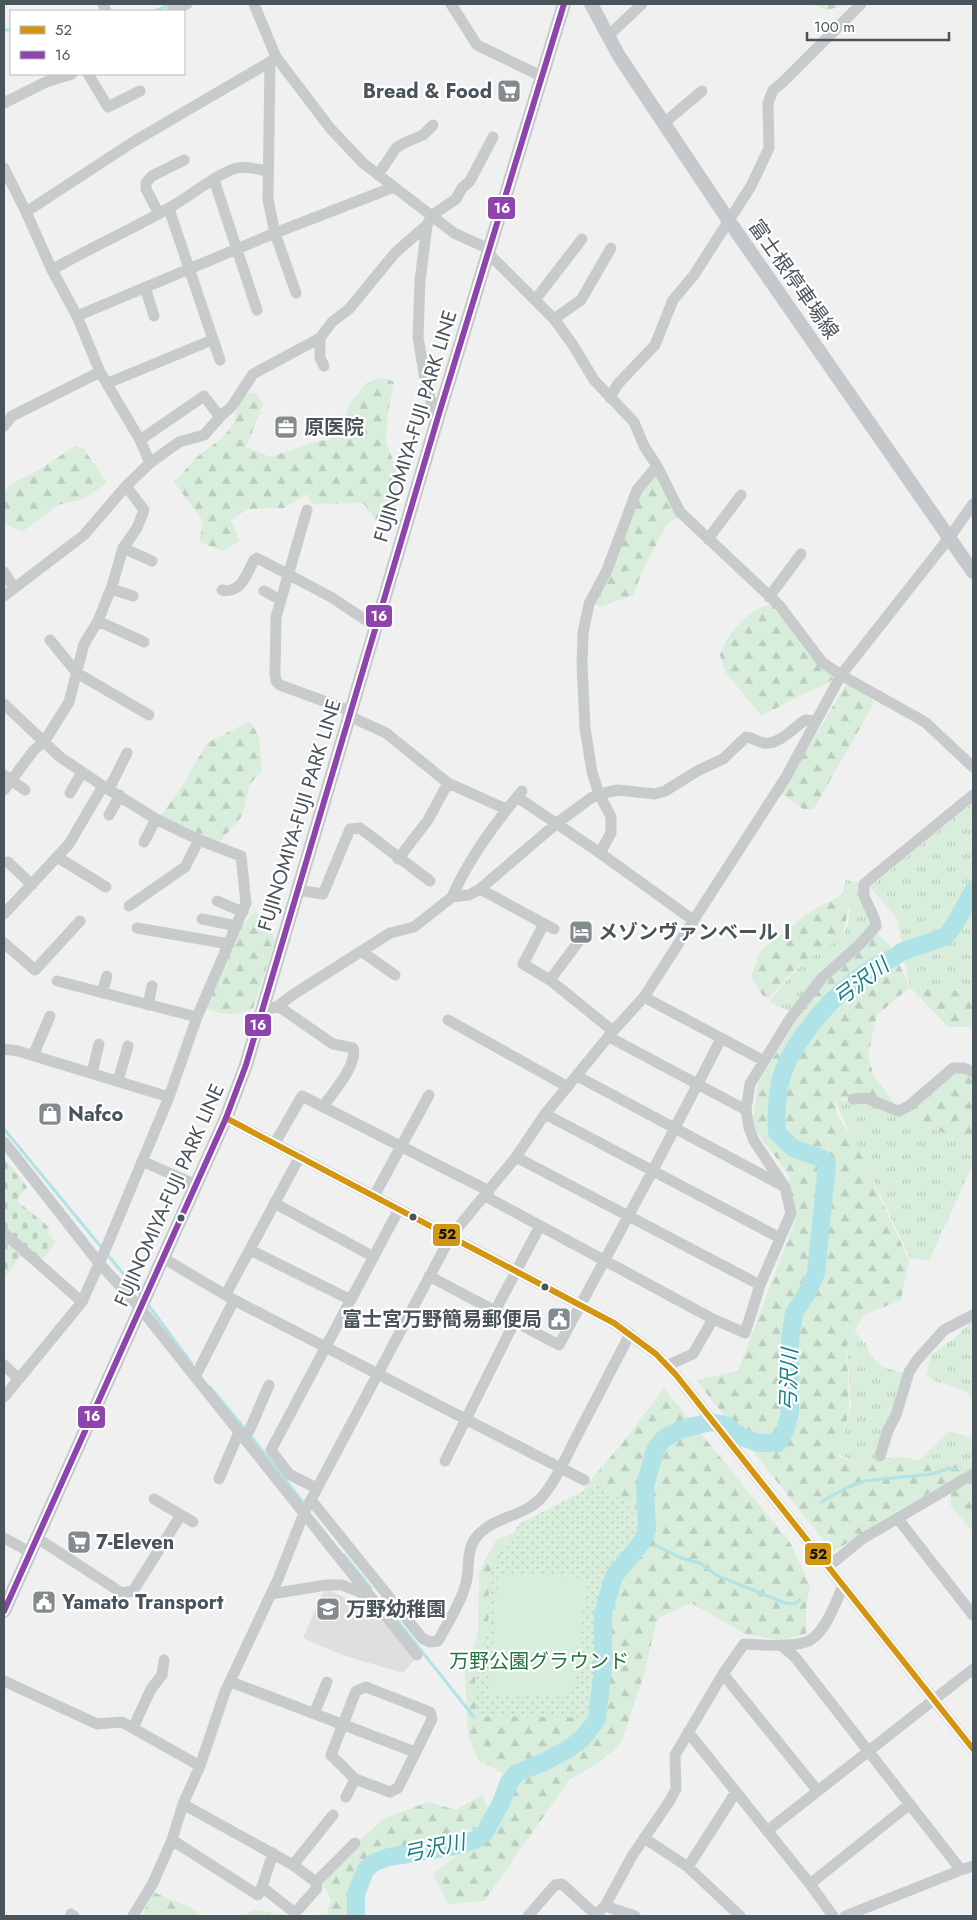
<svg xmlns="http://www.w3.org/2000/svg" width="977" height="1920" viewBox="0 0 977 1920" font-family="Jost,'Noto Sans JP',sans-serif">
<style>
.education{fill:#dfdfe0}
.grass{fill:url(#grass-tufts)}
.forest{fill:url(#forest-firs)}
.cemetery{fill:url(#cemetery-stones)}
.park{fill:url(#park-dots)}
.pitch{fill:#d8eddc}
.lines{fill:none;stroke-linecap:round;stroke-linejoin:round}
.stream{stroke:#b0e3e7;stroke-width:3}
.river{stroke:#b0e3e7;stroke-width:18}
.minor{stroke:#c8cbcc;stroke-width:11}
.major{stroke:#c6c9cb;stroke-width:14}
.bus-1-casing{stroke:#fff;stroke-width:10}
.bus-2-casing{stroke:#fff;stroke-width:10}
.bus-1{stroke:#d49612;stroke-width:6}
.bus-2{stroke:#8e44ad;stroke-width:6}
.bus-dot{fill:#49555b;stroke:#fff;stroke-width:2}
.labels{text-anchor:middle;stroke-width:4.5;stroke-linejoin:round;paint-order:stroke}
.poi-label{font-size:20px;font-weight:bold;fill:#49555b;stroke:#fff;text-anchor:start}
.street-label{font-size:20px;fill:#49555b;stroke:#fff}
.park-label{font-size:20px;fill:#21753f;stroke:#fff}
.water-label{font-size:21px;font-style:italic;fill:#1a8086;stroke:#fff}
.line-badge{stroke:#fff;stroke-width:2}
.badge-label{font-size:14px;text-anchor:middle;font-weight:bold;fill:#fff}
.pale-badge-label{font-size:14px;text-anchor:middle;font-weight:bold;fill:#111}
</style>
<defs>
<pattern id="grass-tufts" width="24" height="20" patternUnits="userSpaceOnUse" patternTransform="scale(1.25)"><rect width="24" height="20" fill="#d8eddc"/><path d="M3 7l-1-3M5 7V3M7 7l1-3M15 17l-1-3M17 17v-4M19 17l1-3" fill="none" stroke="#bbcdbf"/></pattern>
<pattern id="forest-firs" width="22" height="20" patternUnits="userSpaceOnUse" patternTransform="scale(1.25)"><rect width="22" height="20" fill="#d8eddc"/><path d="M5 1l3.5 6h-7zM16 11l3.5 6h-7z" fill="#bbcdbf"/></pattern>
<pattern id="cemetery-stones" width="16" height="16" patternUnits="userSpaceOnUse" patternTransform="scale(1.25)"><rect width="16" height="16" fill="#d8eddc"/><path d="M2 7V4a2 2 0 0 1 4 0v3zM10 15v-3a2 2 0 0 1 4 0v3z" fill="#bbcdbf"/></pattern>
<pattern id="park-dots" width="8" height="8" patternUnits="userSpaceOnUse" patternTransform="scale(1.25)"><rect width="8" height="8" fill="#d8eddc"/><path d="M2 2h.1M6 6h.1" fill="none" stroke="#bbcdbf" stroke-width="1.8" stroke-linecap="round"/></pattern>
</defs>
<rect width="100%" height="100%" fill="#f1f0f0"/>
<!-- education -->
<path class="education" d="M325,1588l50,24 40,47 -12,14 -61,-18 -39,-17z"/>
<!-- grass -->
<path class="grass" d="M973,803v189l-63,-5 -13,-69 -27,-31z
M846,880l14,3 13,43 -82,86 -22,-10c11,-13 22,-28 34,-39 27,-24 47,-14 47,-60l-8,-8z
M866,1098l32,13 75,36v17l-44,97 -19,-3 -75,-157z
M970,1323h3v77l-9,-10 -29,-9 -9,-6 6,-21 20,-14z
M855,1332l11,12 5,12 12,11 30,9 -28,83 -29,5 -18,-11 13,-45 -4,-63z
M950,1431l23,7v29l-6,4 -4,-11 -45,1z"/>
<!-- forest -->
<path class="forest" d="M812,4h42l-28,6z
M385,378l9,4 -6,30 -2,30 10,26 1,27 -4,23 -16,3 -14,-18 -51,1 -4,-10 -24,14 -36,1 -17,11 8,21 -16,10 -24,-9 4,-21 -29,-39 23,-25 24,-18 13,-15 6,-30 17,-1 6,12 -17,42 25,10 40,-14 19,-4 9,-11 12,-26 15,-18 7,-4z
M75,446l9,3 23,34 -24,16 -25,6 -36,27 -18,-9v-30l7,-9 29,-15z
M656,475l22,42 -12,8 -25,50 -8,20 -34,12 -6,-5 49,-112z
M773,604l66,71c-14,11 -30,16 -46,24 -11,6 -20,12 -32,16l-35,-42 -6,-18c8,-22 29,-48 53,-51z
M847,683l25,16 1,6 -60,105 -10,-1 -22,-16z
M250,721l9,16 3,34 -12,13 -8,32 -24,28 -58,-27 24,-34 23,-40z
M842,895l8,8 -8,35 -44,28 -29,32 -6,-2 -12,-19 9,-26 50,-39z
M255,911l12,9 8,22 -22,66c-19,8 -31,9 -49,-1l40,-84z
M876,931l14,15 20,41 63,5v35h-25l-38,-40 -33,28 -9,40 5,19 22,31 -41,-9 -19,5 2,15 21,29 16,40 35,75 -8,40 -37,15 -17,30 2,66 -11,45 18,8 20,-5 29,-2 13,4 45,-1 4,11 -81,47 -53,34 -137,-172 42,-9 55,-145 3,-13 -9,-41 -35,-46 6,-43 44,-72 33,-39z
M953,1068l20,4v75l-71,-34z
M664,1388l127,156 19,42 -4,23v25l-26,6 -35,-6 -54,-31 -30,14 -5,6 -12,52 -23,68 -21,19 -30,17 -86,122 -36,3 -15,-30 54,-42 23,-55 -31,-16 -11,-25 -3,-64 13,-39 1,-61 17,-32 73,-29 25,-35 26,-30z
M973,1481v47l-2,1 -20,-22v-16z
M482,1795l9,21 -17,13 -60,17 -28,9 -19,10 -5,48 -7,3h-53l25,-2 4,-14 -9,-18 3,-9 58,-54 45,-17 28,8z
M153,1892l38,16 11,8h-60z
M256,1910l36,6h-51z"/>
<!-- cemetery -->
<path class="cemetery" d="M4,1158l23,29 -10,14 33,27 -2,6 8,8 -18,23 -18,-9 -16,23z"/>
<!-- park -->
<path class="park" d="M595,1485l13,6 21,14 11,23 -7,17 -25,28 -13,40 1,53 -4,34 -8,18 -108,-2 -1,-41 13,-42 1,-60 30,-49z"/>
<!-- pitch -->
<path class="pitch" d="M499,1573l88,5 -16,118 -82,-1z"/>
<g class="lines">
<!-- stream -->
<path class="stream" d="M155,11l17,-7
M4,30h7
M4,1129l98,119
M106,1253l36,43
M147,1303l45,61
M210,1387l36,43
M250,1435l52,66
M821,1502l27,-15 17,-6 67,-7 18,-6 5,1
M655,1545l26,13 19,5 16,12 69,28 9,1 6,-4
M344,1555l27,33
M381,1600l93,117
M515,1770l2,3"/>
<!-- river -->
<path class="river" d="M356,1916v-22l10,-25 9,-7 14,-5 61,-10 25,-7 10,-8 16,-29 8,-21 8,-9 29,-12 22,-12 15,-11 14,-19 6,-51v-55l11,-37 28,-34 5,-12 -2,-44 10,-36 8,-11 19,-10 28,-7 15,3 17,12 17,6h19l7,-12 5,-19v-71l4,-28 13,-20 9,-20 11,-109 -4,-5 -30,-11 -16,-15c-1,-20 -1,-42 6,-61 11,-30 44,-70 70,-90 8,-6 17,-13 25,-17 8,-5 17,-6 23,-13l44,-15 10,-13 18,-33"/>
<!-- minor -->
<path class="minor" d="M103,4l3,7
M254,4l22,53 54,71 33,35 91,70 35,16
M451,4l26,41 64,31
M172,11l15,-7
M608,36l34,-32
M270,62l-2,138 7,33 21,60
M88,74l20,33 32,-16
M4,103l42,-21 26,-8
M664,123l38,-32
M4,168l22,44 26,58 25,46 23,56 40,68 10,23
M378,175l18,-27 8,-5 19,-8 10,-10
M214,180l43,130
M169,209l51,151
M26,212l107,-70 137,-80 6,-5
M159,214l-13,-25v-6l6,-7 32,-16
M427,225l-7,56 -2,56 7,42 9,33 4,5
M488,253l66,66 19,26 21,35 40,42 10,24 13,20 23,46 99,93 43,57 19,13 84,47 48,45
M52,270c37,-22 77,-39 115,-61 18,-9 52,-37 70,-41 9,-2 21,1 30,3
M145,287l9,29
M535,300l47,-61
M77,316l198,-83 119,-46
M554,319l27,-19 30,-52
M324,366l-4,-8v-20l12,-16 17,-13 46,-56 32,-28 4,-9 25,-17 6,-11 8,-7 23,-44
M108,383l104,-43
M610,398l7,-13 38,-40 18,-45 21,-25 57,-89 18,-38 -1,-45 5,-13 10,-8 78,-78
M4,426l8,-10 88,-44
M140,440l64,-44 16,21
M657,466l-20,24 -30,80 -18,34 -6,29 -1,31 3,64 7,44 7,22 12,23v16l-11,20 93,67
M307,510l-31,107 -1,57 1,7 4,4 71,26
M708,539l33,-44
M123,548l29,13
M4,572l10,16
M111,589l22,7
M222,590c19,4 24,-15 32,-30l3,-2 74,39 45,30
M264,591l17,9
M4,596l80,-61 42,-49 24,-23 29,-21 25,-7 16,-18 12,-11 21,-32 67,-36
M769,597l32,-43
M98,621l46,21
M50,640l27,33 72,42
M4,704l56,53 43,29 53,33 43,21 42,16 5,47 -49,114 -28,80 -63,151 -24,54 -78,95
M349,716l37,17 62,50 58,26
M4,775l21,15
M109,789l18,-36
M4,790l30,-40 10,-8 25,-40 15,-58 14,-23 14,-35 11,-38 14,-20 7,-18 -18,-24
M70,793l12,-21
M517,797l83,56
M109,815l11,-20
M144,842l12,-23
M57,857l49,30
M398,859l30,-39 20,-37
M8,862l24,23
M480,889l74,40
M297,890l26,4 27,-65 10,-1 70,53
M452,897c17,-39 43,-74 70,-106
M217,901l26,11
M129,906l56,-39 14,-27
M4,914l65,-70 34,-58
M202,919l35,7
M544,924l-21,40 27,16 63,51
M137,928l92,16
M4,943l31,27 45,-49
M361,951l34,24
M550,980l29,-39
M57,981l140,36
M102,993l5,-17
M644,997l120,64
M148,1005l4,-19
M278,1006l55,38 20,4c5,17 -21,45 -30,59
M261,1012l17,-6 16,-12 96,-61 24,-6 38,-30 17,-2 11,-6 77,-66 34,-25 8,-4 19,-4 37,4 10,-3 34,-21 24,-11 23,-22c6,0 11,5 18,6 15,2 29,-15 41,-23l11,1
M448,1020l120,67
M609,1037l137,73
M4,1049l14,2 151,46
M33,1056l17,-40
M92,1073l7,-29
M577,1076l208,111
M118,1081l10,-35
M853,1099l13,-1 32,13 11,-5 44,-38h11l9,4
M545,1114l235,124
M226,1118l388,205 42,31 20,21 297,374
M4,1142l95,121 42,46 276,346
M275,1143l27,-47 187,95
M516,1157l244,128
M142,1161l54,24
M374,1196l55,-101
M485,1196l228,123 32,14 15,-48 31,-72 -6,-26 -31,-46 -5,-13 -3,-18 4,-26 40,-65 32,-41 38,-34 16,-18 -1,-6 -11,-24v-12l109,-89
M274,1203l100,54
M4,1233l78,69
M250,1250l101,50
M163,1258l71,42 350,180
M429,1276l130,69 93,-173 69,-133
M226,1294l74,-138
M495,1311l45,-85
M4,1365l15,14
M668,1365l25,-11 20,-35
M195,1377l39,-77
M244,1438l6,-9 19,-44
M880,1456l7,-24 9,-17 13,-43 8,-12 27,-30 29,-15
M445,1461l70,-140
M219,1479l20,-47
M316,1488l-27,-14 -18,-24 128,-241
M154,1499l39,23
M311,1500l111,138 8,4 8,-1c10,-19 23,-38 28,-58 4,-15 0,-31 9,-44 16,-23 48,-21 66,-41 16,-18 27,-46 38,-66 17,-33 34,-66 51,-98
M898,1519l75,96
M4,1538l26,14
M37,1538l85,55 11,-2 48,-76
M829,1566l33,-27 111,-65
M271,1594l55,-9h16l27,11
M781,1645l14,12 166,213 -116,46
M723,1674l94,116
M4,1681l93,43 25,-2 78,44
M231,1682l184,70
M366,1687l64,25 2,7 -34,69 -8,4 -35,-13 -24,-24 25,-64z
M314,1714l13,-32
M133,1728l18,-39 11,-14 2,-15
M688,1732l122,152 23,32
M346,1797l9,-18
M183,1804l110,61 40,-50
M767,1831l206,-162
M644,1838l44,29 52,49
M172,1840l86,55 4,-8 33,26 22,-25 -1,-6 -23,-17
M688,1867l48,-75
M961,1870l12,-4
M316,1882l39,-39
M810,1884l100,-80
M262,1887l11,-34
M605,1906l30,10
M71,1914l3,2
M133,1916l20,-33 19,-43 11,-36 17,-38 25,-74 53,-113 26,-66 147,-277 65,-79 29,-43 68,-83 31,-34 142,-220 55,-102 108,-137 24,-34
M528,1916l27,-31 7,-1 33,30
M594,1916l11,-10 27,-50 37,-54 7,-13 -1,-34 48,-81 21,-30c19,1 45,3 62,-2 18,-6 31,-41 37,-57"/>
<!-- major -->
<path class="major" d="M591,4l28,52 110,165 244,351
M4,1611l222,-493 20,-53 192,-648 126,-413"/>
<!-- bus-1 casing -->
<g class="bus-1-casing">
<path id="bus-1" d="M226,1118l388,205 42,31 20,21 297,374"/>
</g>
<!-- bus-2 casing -->
<g class="bus-2-casing">
<path id="bus-2" d="M4,1611l222,-493 20,-53 192,-648 126,-413"/>
</g>
<!-- bus-1 -->
<use href="#bus-1" class="bus-1"/>
<!-- bus-2 -->
<use href="#bus-2" class="bus-2"/>
</g>
<!-- icons -->
<defs>
<g id="supermarket-square" transform="scale(1.25)"><rect x="-9" y="-9" width="18" height="18" rx="4" fill="#848b8f" stroke="#fff"/><path d="M-6-5.5h2.5l.6 2H6L4.5 2H-2.5L-4.4-4H-6ZM-1.5 3.2a1.3 1.3 0 1 0 .1 0ZM3 3.2a1.3 1.3 0 1 0 .1 0Z" fill="#fff"/></g>
<g id="office-square" transform="scale(1.25)"><rect x="-9" y="-9" width="18" height="18" rx="4" fill="#848b8f" stroke="#fff"/><path d="M-6-3h4V-5.5h4V-3h4V5H-6ZM-1-4.5V-3h2v-1.5ZM-6 0V1H6V0Z" fill="#fff"/></g>
<g id="hotel-square" transform="scale(1.25)"><rect x="-9" y="-9" width="18" height="18" rx="4" fill="#848b8f" stroke="#fff"/><path d="M-6-4.5h1.5V1H6V5H4.5V3h-9V5H-6ZM-4 0a1.8 1.8 0 1 1 3.6 0ZM.5 0V-2.5h3Q6-2.5 6 0Z" fill="#fff"/></g>
<g id="shop-square" transform="scale(1.25)"><rect x="-9" y="-9" width="18" height="18" rx="4" fill="#848b8f" stroke="#fff"/><path d="M-5-2.5h2.3a2.7 3.5 0 0 1 5.4 0H5L5.5 6h-11ZM-1.5-2.5h3a1.5 2.3 0 0 0-3 0Z" fill="#fff"/></g>
<g id="civic-square" transform="scale(1.25)"><rect x="-9" y="-9" width="18" height="18" rx="4" fill="#848b8f" stroke="#fff"/><path d="M-.6-6.5H3V-4.5H.6V-3L4-1V1h2V6H-6V1h2V-1L-.6-3ZM-1.2 2.5V6h2.4V2.5Z" fill="#fff"/></g>
<g id="school-square" transform="scale(1.25)"><rect x="-9" y="-9" width="18" height="18" rx="4" fill="#848b8f" stroke="#fff"/><path d="M0-5L7-2L0 1L-7-2ZM-4 1L0 2.5L4 1V4Q0 6-4 4Z" fill="#fff"/></g>
</defs>
<g fill-rule="evenodd">
<use href="#supermarket-square" x="509" y="91"/>
<use href="#office-square" x="286" y="427"/>
<use href="#hotel-square" x="581" y="932"/>
<use href="#shop-square" x="50" y="1114"/>
<use href="#civic-square" x="559" y="1319"/>
<use href="#supermarket-square" x="79" y="1542"/>
<use href="#civic-square" x="44" y="1602"/>
<use href="#school-square" x="328" y="1609"/>
</g>
<!-- markers -->
<g class="bus-dot">
<circle cx="413" cy="1217" r="4.5"/>
<circle cx="181" cy="1218" r="4.5"/>
<circle cx="545" cy="1287" r="4.5"/>
</g>
<g class="labels">
<!-- poi labels -->
<g class="poi-label">
<text x="492" y="98" text-anchor="end">Bread &amp; Food</text>
<text x="304" y="434">原医院</text>
<text x="598" y="939">メゾンヴァンベール I</text>
<text x="68" y="1121">Nafco</text>
<text x="542" y="1326" text-anchor="end">富士宮万野簡易郵便局</text>
<text x="96" y="1549">7-Eleven</text>
<text x="62" y="1609">Yamato Transport</text>
<text x="346" y="1616">万野幼稚園</text>
</g>
<!-- street labels -->
<g class="street-label">
<text transform="translate(794 279) rotate(55)" y="7">富士根停車場線</text>
<text transform="translate(415 426) rotate(-73)" y="7">FUJINOMIYA-FUJI PARK LINE</text>
<text transform="translate(299 815) rotate(-73)" y="7">FUJINOMIYA-FUJI PARK LINE</text>
<text transform="translate(169 1195) rotate(-66)" y="7">FUJINOMIYA-FUJI PARK LINE</text>
</g>
<!-- park labels -->
<g class="park-label">
<text x="539" y="1668">万野公園グラウンド</text>
</g>
<!-- water labels -->
<g class="water-label">
<text transform="translate(861 982) rotate(-37)" y="7">弓沢川</text>
<text transform="translate(789 1380) rotate(-88)" y="7">弓沢川</text>
<text transform="translate(434 1848) rotate(-12)" y="7">弓沢川</text>
</g>
</g>
<g class="line-badge">
<rect x="487" y="196" width="29" height="24" rx="5" fill="#8e44ad"/>
<rect x="365" y="604" width="28" height="24" rx="5" fill="#8e44ad"/>
<rect x="244" y="1013" width="28" height="24" rx="5" fill="#8e44ad"/>
<rect x="432" y="1223" width="29" height="24" rx="5" fill="#d49612"/>
<rect x="77" y="1405" width="29" height="24" rx="5" fill="#8e44ad"/>
<rect x="804" y="1542" width="28" height="24" rx="5" fill="#d49612"/>
</g>
<g class="badge-label">
<text x="502" y="213">16</text>
<text x="379" y="621">16</text>
<text x="258" y="1030">16</text>
<text x="92" y="1421">16</text>
</g>
<g class="pale-badge-label">
<text x="447" y="1239">52</text>
<text x="818" y="1559">52</text>
</g>
<!-- border -->
<rect width="977" height="1920" fill="none" stroke="#49555b" stroke-width="10"/>
<!-- legend -->
<rect x="10" y="10" width="175" height="65" fill="#ffffff" stroke="#b6bbbd"/>
<rect x="20" y="26" width="25" height="8" fill="#d49612" stroke="#b6bbbd"/>
<text x="55" y="35" font-size="15" fill="#49555b">52</text>
<rect x="20" y="51" width="25" height="8" fill="#8e44ad" stroke="#b6bbbd"/>
<text x="55" y="60" font-size="15" fill="#49555b">16</text>
<!-- scale -->
<path d="M807 32v8h142v-8" fill="none" stroke="#49555b" stroke-width="2.5"/>
<text x="814" y="32" font-size="15" fill="#49555b" stroke="#ffffff" stroke-width="4" paint-order="stroke">100 m</text>
</svg>
